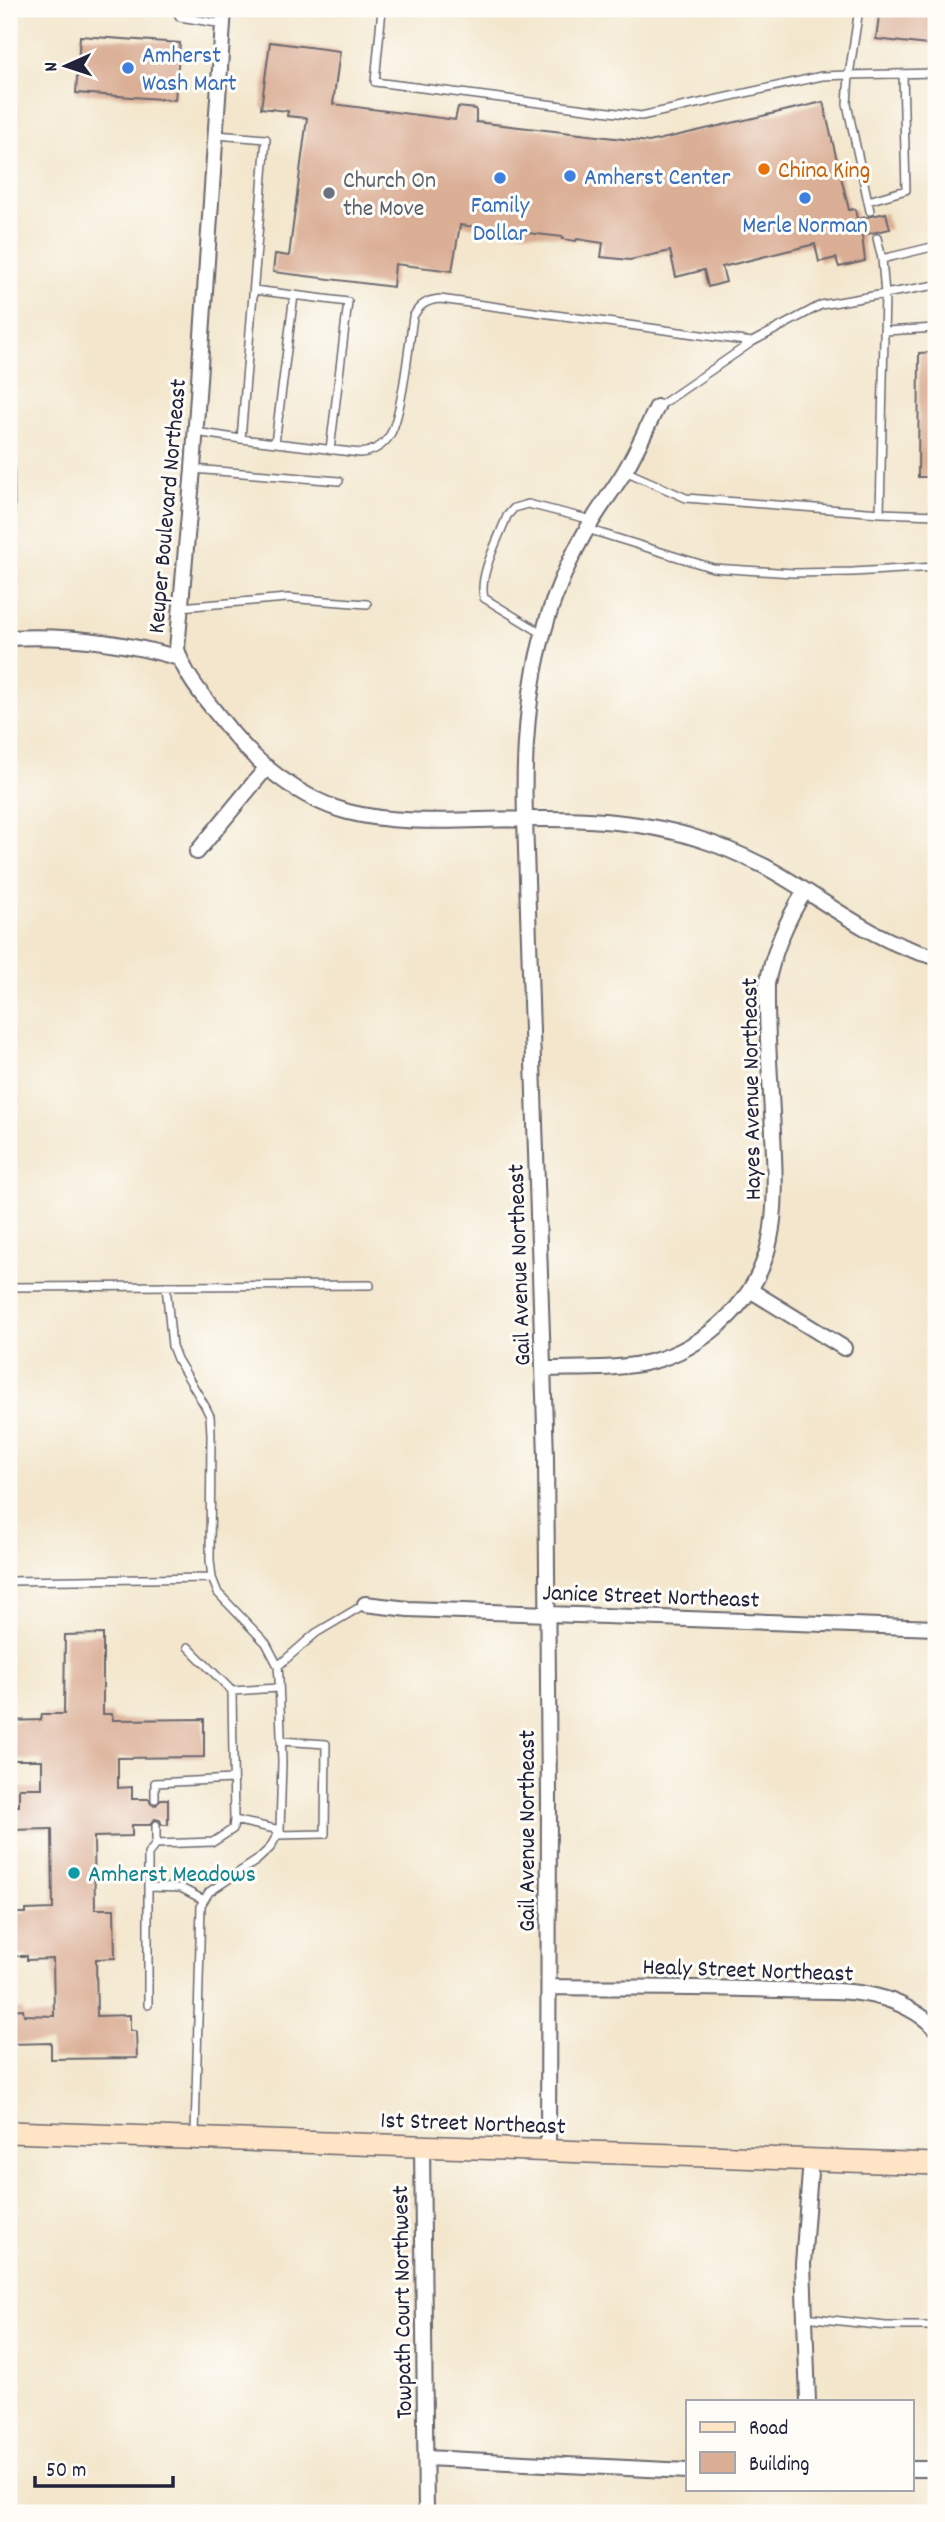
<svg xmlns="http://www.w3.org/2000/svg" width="945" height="2522" viewBox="0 0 945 2522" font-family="Dekko,sans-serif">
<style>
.building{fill:#dbaf96}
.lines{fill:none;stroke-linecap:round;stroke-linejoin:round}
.service-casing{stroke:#6b676e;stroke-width:10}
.minor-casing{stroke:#6b676e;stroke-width:18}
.secondary-casing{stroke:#6b676e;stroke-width:24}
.service{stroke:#fff;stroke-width:7}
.minor{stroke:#fff;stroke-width:14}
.secondary{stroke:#ffe4c6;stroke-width:21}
.shop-dot{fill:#3f7fe0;stroke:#fdfcf7;stroke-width:2.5}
.food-dot{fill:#e8710a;stroke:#fdfcf7;stroke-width:2.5}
.worship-dot{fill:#6b7280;stroke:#fdfcf7;stroke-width:2.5}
.culture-dot{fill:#0f9aa8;stroke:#fdfcf7;stroke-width:2.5}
.labels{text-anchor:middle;stroke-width:6;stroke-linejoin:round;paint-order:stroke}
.shop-label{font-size:24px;fill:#366cbe;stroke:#fdfcf7;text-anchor:start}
.food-label{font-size:24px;fill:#c56008;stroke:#fdfcf7;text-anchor:start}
.worship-label{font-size:24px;fill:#5b616d;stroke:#fdfcf7;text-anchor:start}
.street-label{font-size:24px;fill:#22223b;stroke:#fdfcf7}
.culture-label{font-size:24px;fill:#0d838f;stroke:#fdfcf7;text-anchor:start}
</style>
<rect width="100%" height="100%" fill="#fdfcf7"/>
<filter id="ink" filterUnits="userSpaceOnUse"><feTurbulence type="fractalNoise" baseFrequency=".0143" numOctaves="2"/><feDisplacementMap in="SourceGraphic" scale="14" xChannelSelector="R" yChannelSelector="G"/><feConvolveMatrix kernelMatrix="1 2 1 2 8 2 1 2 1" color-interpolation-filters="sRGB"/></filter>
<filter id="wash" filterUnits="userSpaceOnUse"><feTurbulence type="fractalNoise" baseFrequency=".00686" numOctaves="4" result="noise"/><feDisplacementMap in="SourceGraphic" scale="28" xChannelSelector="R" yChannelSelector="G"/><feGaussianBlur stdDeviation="1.57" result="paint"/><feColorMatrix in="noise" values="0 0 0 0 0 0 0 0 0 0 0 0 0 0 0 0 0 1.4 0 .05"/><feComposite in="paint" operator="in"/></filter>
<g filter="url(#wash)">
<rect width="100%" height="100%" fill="#f3e6cc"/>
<g id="blocks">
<!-- building -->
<path class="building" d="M880,9h56v37l-60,-7z
M80,36l100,7 -5,57 -99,-7z
M270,42l70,9 -7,53 122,16 3,-13 18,2v13l173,20 174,-40 26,108 6,-1 2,10 29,-6 4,16 -28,6 3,26 -26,6 -3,-9 -17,4 -4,-18 -93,23 4,15 -18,5 -4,-17 -28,7 -6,-26 -40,9 -29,-3 2,-14 -26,-4 -1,2 -14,-2 1,-2 -103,-12 -8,46 -57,-7 -2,23 -120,-15 2,-18 14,2 18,-138 -20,-2 1,-5 -27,-3z
M936,352v125h-18l1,-124z
M103,1634v80h9l1,6 91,-1v38l-86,1v30l14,-1v12h17l2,5 5,1 5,-6h7v26h-6l-2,-5 -5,-1 -5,6h-18v11l-38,1 1,72h19l1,49 -19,1 1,57 33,-1v16h6l1,27 -86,1v-16l-42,1v-34l14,-1 1,6 30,1 -1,-57 -26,1v-4h-18v-43h17v-3l27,-1 -1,-80 -43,1v-24h10v-18h23v-28h-33v-39l32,-1 1,-6h22l1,-79z"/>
</g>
</g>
<g filter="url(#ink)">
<use href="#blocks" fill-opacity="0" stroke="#6b676e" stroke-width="2"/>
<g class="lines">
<!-- service casing -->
<g class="service-casing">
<path id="service" d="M175,9l5,8 43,7
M382,9l-7,73 266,34 181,-40 27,-1 10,-66
M868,201l38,-11 -3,-116
M870,211l-23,-107 2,-29 87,-2
M877,238l5,21 3,35 -5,219 56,2
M882,259l54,-13
M254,290l94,12 -18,148
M885,331l51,-3
M9,388l2,140 -2,1
M658,407l94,-65 69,-37 115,-20
M196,432l45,7 25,-300 -50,-4
M241,439l119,14c12,-1 21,-6 28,-15 14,-18 21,-95 25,-121 6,-12 14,-17 27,-18l312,43
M275,443l19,-148
M193,469l146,12
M625,471l61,27 194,15
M587,529l126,39 80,5 60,-1 83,-5
M180,607l107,-9 80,6
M543,634l-59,-36c-6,-23 15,-60 23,-82l7,-8 14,-4 64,16
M166,1286l6,60 5,13 28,47 5,10 1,18 -1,126 2,18 6,15 48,50 12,23 1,13 3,83 -2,68 -10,18 -14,13 -47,31 -8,13 -6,230
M9,1287l361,-2
M9,1581l203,-3
M188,1647l44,44
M278,1666l38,-33 49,-29
M155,1799v-16l78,-4
M234,1820l-2,-129 47,-3
M156,1825v19
M278,1835l47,-1 1,-90 -45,-3
M204,1900l-23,-12 -33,-1v-33l8,-10 57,-2 20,-13 1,-9 46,10
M148,2005v-118
M805,2317l81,9h50"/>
</g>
<!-- minor casing -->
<g class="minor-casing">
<path id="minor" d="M224,9l-31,460 -16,180c7,27 31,53 48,75 30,39 75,75 123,88 43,11 88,9 132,8 71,-2 147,-4 216,18 23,7 46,17 68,28 58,31 107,76 172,91
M9,638c58,-3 114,4 170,20
M197,852l70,-85
M750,1290l94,58
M544,1369c34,-1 68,1 101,-6 24,-5 48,-17 67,-32 68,-53 65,-119 61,-198 -2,-49 -7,-99 -6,-149 7,-35 19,-63 38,-93
M365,1604l43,5 528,19
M549,1987c76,1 153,0 230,3 32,1 66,-1 96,6 22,5 46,17 61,33
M422,2146l4,367
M548,2151l1,-354 -3,-340 -21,-638c-3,-100 8,-194 58,-283 12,-22 27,-41 40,-62 13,-21 23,-45 34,-67
M808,2401l-5,-137 8,-105
M426,2458l262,13
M912,2469h24"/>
</g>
<!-- secondary casing -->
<g class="secondary-casing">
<path id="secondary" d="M9,2132l927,32"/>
</g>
<!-- service -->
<use href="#service" class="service"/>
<!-- minor -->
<use href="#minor" class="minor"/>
<!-- secondary -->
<use href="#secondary" class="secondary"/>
</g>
</g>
<!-- markers -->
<g class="shop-dot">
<circle cx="128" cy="68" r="7"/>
<circle cx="570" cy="176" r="7"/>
<circle cx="500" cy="178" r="7"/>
<circle cx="805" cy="198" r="7"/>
</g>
<circle class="food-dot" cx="764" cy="169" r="7"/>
<circle class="worship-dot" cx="329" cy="193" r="7"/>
<circle class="culture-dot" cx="74" cy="1873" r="7"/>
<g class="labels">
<!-- shop labels -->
<g class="shop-label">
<text x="142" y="62">Amherst<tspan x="142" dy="28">Wash Mart</tspan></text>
<text x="584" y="184">Amherst Center</text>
<text x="500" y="212" text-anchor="middle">Family<tspan x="500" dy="28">Dollar</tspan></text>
<text x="805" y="232" text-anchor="middle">Merle Norman</text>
</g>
<!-- food labels -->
<g class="food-label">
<text x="778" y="177">China King</text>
</g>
<!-- worship labels -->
<g class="worship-label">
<text x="343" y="187">Church On<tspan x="343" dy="28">the Move</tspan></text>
</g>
<!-- street labels -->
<g class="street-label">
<text transform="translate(166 506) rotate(-85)" y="8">Keuper Boulevard Northeast</text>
<text transform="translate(750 1089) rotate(-91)" y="8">Hayes Avenue Northeast</text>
<text transform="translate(518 1265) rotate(-92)" y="8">Gail Avenue Northeast</text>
<text transform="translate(651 1595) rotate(2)" y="8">Janice Street Northeast</text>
<text transform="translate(526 1831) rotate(-90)" y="8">Gail Avenue Northeast</text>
<text transform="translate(748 1969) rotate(2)" y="8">Healy Street Northeast</text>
<text transform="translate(473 2122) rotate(2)" y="8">1st Street Northeast</text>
<text transform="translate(401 2302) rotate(-91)" y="8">Towpath Court Northwest</text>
</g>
<!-- culture labels -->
<g class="culture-label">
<text x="88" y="1881">Amherst Meadows</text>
</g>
</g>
<!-- margin -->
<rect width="945" height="2522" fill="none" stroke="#fdfcf7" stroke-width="35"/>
<!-- legend -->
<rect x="686" y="2400" width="228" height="91" fill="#fdfcf7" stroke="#a5a5ac" stroke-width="2"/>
<rect x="700" y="2422" width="35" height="10" fill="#ffe4c6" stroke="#a5a5ac" stroke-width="2"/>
<text x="749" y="2434" font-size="21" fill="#22223b">Road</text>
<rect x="700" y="2452" width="35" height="21" fill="#dbaf96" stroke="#a5a5ac" stroke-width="2"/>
<text x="749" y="2470" font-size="21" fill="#22223b">Building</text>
<!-- north arrow -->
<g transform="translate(66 66) rotate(267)" stroke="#fdfcf7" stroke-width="5" paint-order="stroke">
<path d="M0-5L12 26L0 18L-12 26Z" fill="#22223b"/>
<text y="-10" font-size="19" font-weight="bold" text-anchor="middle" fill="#22223b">N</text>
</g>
<!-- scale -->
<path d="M35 2476v10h138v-10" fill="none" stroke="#22223b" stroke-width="3.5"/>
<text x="46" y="2476" font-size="21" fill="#22223b" stroke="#fdfcf7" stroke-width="5" paint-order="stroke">50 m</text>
</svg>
